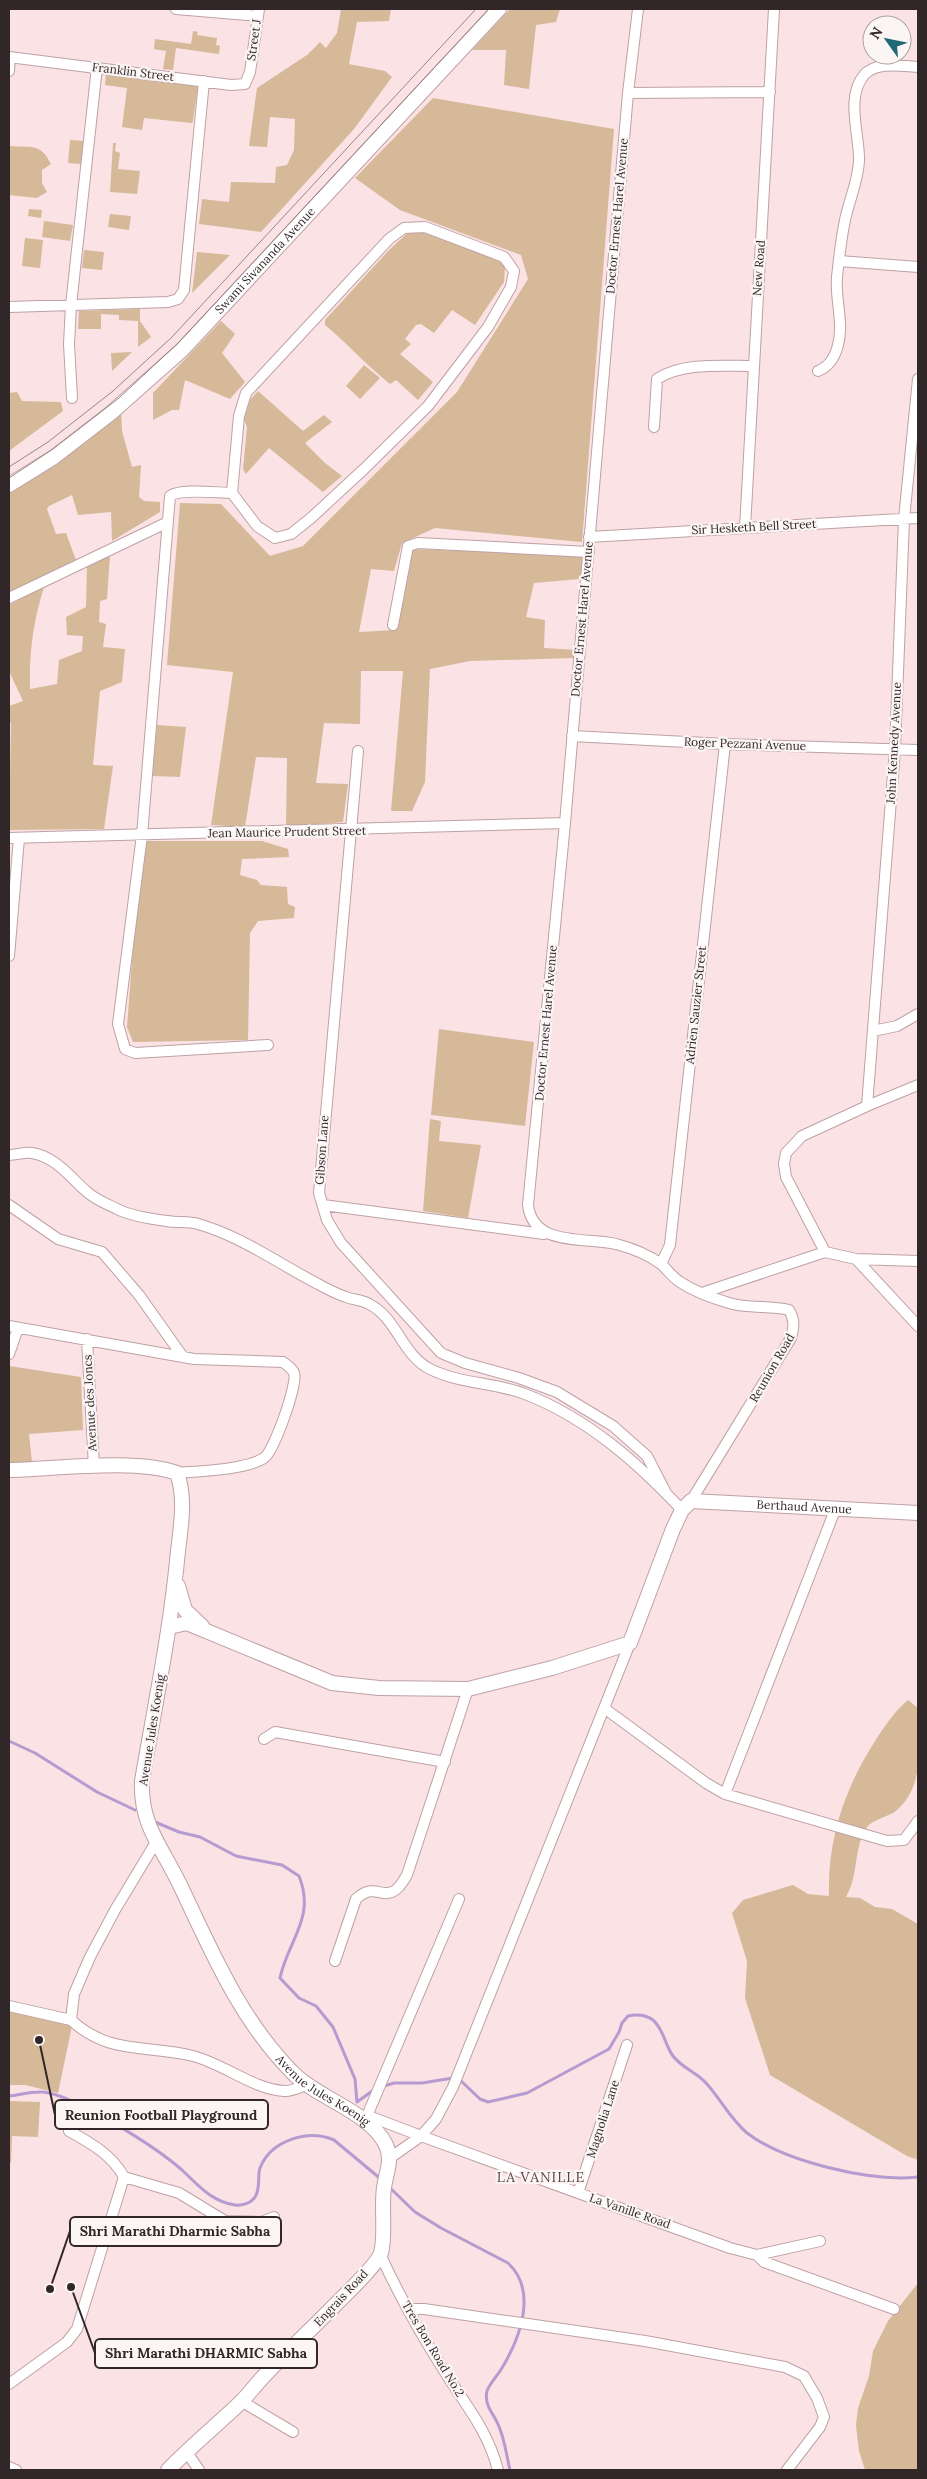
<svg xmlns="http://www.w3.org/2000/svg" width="927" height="2479" viewBox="0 0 927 2479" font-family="Lora,serif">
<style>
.green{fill:#d5b998}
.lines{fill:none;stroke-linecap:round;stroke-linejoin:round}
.stream{stroke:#b59bd0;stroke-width:3}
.minor-casing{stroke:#bea1a4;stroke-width:12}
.tertiary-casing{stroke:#bea1a4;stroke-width:16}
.minor{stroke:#fff;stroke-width:10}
.tertiary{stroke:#fff;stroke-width:14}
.tram{stroke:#988688;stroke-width:1}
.labels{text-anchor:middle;stroke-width:4.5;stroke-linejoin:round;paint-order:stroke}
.street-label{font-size:12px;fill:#322728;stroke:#fbf5f5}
.neighbourhood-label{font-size:14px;letter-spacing:1px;fill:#5c4346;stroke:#fbf5f5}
.leader{fill:none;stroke:#322728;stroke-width:2}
.callout-dot{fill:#322728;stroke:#fbf5f5;stroke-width:2}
.callout{fill:#fbf5f5;stroke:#322728;stroke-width:2}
.callout-label{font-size:14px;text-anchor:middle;font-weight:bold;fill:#322728}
</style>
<rect width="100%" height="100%" fill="#fbe2e5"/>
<!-- green -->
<path class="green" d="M341,9h50l-2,12 -32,1 -8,42 36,7 7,6 -38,52 -93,103 -62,-8 3,-25 27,3 2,-20 44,1 1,-16 11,-2 7,-15 1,-31 -25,-2 -3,30 -18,-1 8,-58 50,-33 13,-13 6,6 11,-15z
M510,9h50l-4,13 -20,3 -7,64 -25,-4 2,-35h-34z
M193,31l5,1 -1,3 20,3 -1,7 4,1 -1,8 -43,-6 -3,22 -10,-1 3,-18 -12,-2 1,-10 36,5z
M106,75l92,11 -5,35 -1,2 -48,-5 -2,12 -20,-3 5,-39 -22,-3z
M433,98l181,31 -32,413 -147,-14 -33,15 -8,28 -23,-2 -12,63 37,-2 16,-81 172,6 -4,24 -46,4 -8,34 19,3 -1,28 33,2 -3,8 -104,3 -40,8 -5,113 -13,29h-21l12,-140h-42l-1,53 -36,-1 -8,60 32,1 -5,38 -57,5 1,-69 -31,-1 -11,70 -34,-2 22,-153 -66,-7 13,-162 41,1 49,52 33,-10 154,-154 71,-113 -7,-24 -121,-45 -45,-32z
M70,140l14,1 -2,23 -14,-1z
M113,143h3l-1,8 5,2 -2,16 22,2 -3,23 -27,-2z
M9,146c22,2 31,-4 42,18l-9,6v13l5,9 -10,6 -28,-3z
M29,209l13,1 -1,8 -13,-2z
M110,214l21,2 -2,14 -21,-3z
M44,221l29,4 -3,16 -28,-4z
M411,230c30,8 72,13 94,37l-1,15 -29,43 -23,-15 -18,23 -13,-9 -5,1 -11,14 6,5 -11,10 33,28 -15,18 -22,-20 -6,4c-23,-18 -42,-40 -65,-59v-5l64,-70z
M25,238l18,2 -3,28 -18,-2z
M84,250l20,2 -2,18 -20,-2z
M197,252l33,3 -38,38z
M140,309v12l11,16 -13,10v-26l-19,-1v-5l-18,-1v15h-23l1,-18z
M221,321l14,13 -13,19 23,29 -15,17 -45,-19 -6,30h-7l-19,10v-27z
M132,352l-20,19 -1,-18z
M364,365l16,13 -20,21 -14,-13z
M258,391l45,40 21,-16 8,7 -27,21 20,20 17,13 -19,16 -54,-44 -23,26 -3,-5 4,-42 -3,-7 6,-20z
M17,392l5,9 39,1 2,9 -54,40v-58z
M121,410l1,21 10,36 9,-2 -2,32 5,4 16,1v10l-48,29 -1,-29 -33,3 -6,-20 -23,11 -2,3 9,25 10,-1 10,27 -67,32v-100z
M110,556l-3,43 -7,2 -1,21 7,2 -3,23 22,2 -3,33 -22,9 -7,74 20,1 -9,63 -95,1 2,-107 -2,-1v-16l14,-5 -14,-30v-66l35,-18c-11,35 -15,66 -14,102l27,-5 2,-24 23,-9 1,-15 -16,-1 -1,-18 20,-10 1,-41z
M157,725l29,2 -6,50 -28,-1z
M147,841h115l26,8 1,8 -47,2 -2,16 17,5 4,5 26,2 1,17 7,3 -1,11 -36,3 -8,12 -2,107 -115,2 -6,-15 8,-107z
M439,1029l95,13 -9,84 -94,-11z
M430,1119l11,2 -2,20 42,4 -13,73 -45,-7z
M9,1366l72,11 2,53 -54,4 3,28 -23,2z
M908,1700l10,8c0,34 8,77 -21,102 -8,7 -24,9 -30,17 -14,21 -8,48 -21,70l14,1 15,9 17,2 26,15v236l-11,-4 -137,-81 -25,-77 2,-37 -15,-48 11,-13 50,-15 15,9 21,2c-2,-58 17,-111 48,-158 10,-15 18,-27 31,-38z
M9,2010l51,9 12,7 -14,67 -33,-8h-16z
M9,2101l31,1 -2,35 -26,-1 -1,27h-2z
M918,2283v187h-53l-6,-19 -3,-26 2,-17 11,-32 4,-25 15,-30z"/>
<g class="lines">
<!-- stream -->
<path class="stream" d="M9,1741l26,12 62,39 38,18
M155,1822l24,10 21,5 36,19 46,9 17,11c17,42 -11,64 -19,102l19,20 17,8 17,21 22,52 2,23
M459,2079l21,20 8,3 39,-9 82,-44 10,-17 3,-9 6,-7c9,-2 17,-2 25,4 10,8 12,25 20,36 9,12 23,16 33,27 14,15 24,36 41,50 38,29 124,49 171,44
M381,2087l13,-4h28l31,-5
M9,2096c10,-1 23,-5 34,-4 32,3 114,56 139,78 16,15 30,32 53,35 7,1 16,-2 20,-8 6,-9 2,-20 5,-29 11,-28 48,-39 74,-28l48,40
M357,2102l18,-13
M388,2186l27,26 26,16 67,35c30,28 12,75 -6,105 -4,7 -12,15 -15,23 -3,13 5,21 10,31 8,16 9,32 13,48"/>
<!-- minor casing -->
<g class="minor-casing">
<path id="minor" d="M176,9l82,7
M638,9l-10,84 -63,730 -37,382c5,42 57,32 88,39 15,4 33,11 45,20 7,6 11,13 19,18 15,10 32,16 49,21 19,6 40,2 60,7 6,10 5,17 2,28l-100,163
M9,57l222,28 14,-1 5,-12 9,-63
M9,71l1,-14
M628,93l142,-1
M839,261l79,6
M9,307l159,-5 10,-3 6,-9 20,-209
M818,371c12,-5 17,-14 20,-26 6,-22 -3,-45 -1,-68 2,-19 4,-38 8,-57 4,-20 13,-38 14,-59 1,-25 -14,-63 5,-86 12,-14 37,-9 54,-8
M72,398l-3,-54 2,-39 26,-238
M654,427l3,-48c26,-17 65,-13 96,-13
M232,493l25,33 18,12 16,-4 20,-16 53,-49 64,-63 60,-79 23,-40 3,-16 -10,-14 -79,-30 -21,1 -15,11 -143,154 -7,23 -7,77c-15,0 -51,-5 -62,3l-28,339 -24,189 7,25 10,4 133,-8
M745,528l29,-519
M589,537l329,-19
M9,598l157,-75
M393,625l15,-79 10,-3 171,9
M572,736l153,8 193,6
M358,751l-39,442 8,27 14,23 100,110 24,10 54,15 38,14 56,34 34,30 19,37
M9,838l556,-15
M9,956l10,-118
M873,1031l24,-5 21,-12
M867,1106l28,-357 9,-230 14,-140
M9,1155c7,0 16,-3 23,-2 24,4 38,24 54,38 8,8 21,13 31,18 14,7 34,10 50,12 10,2 21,0 31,3 43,12 81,40 120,60 9,5 19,10 28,13 8,3 16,3 23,7 28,14 33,51 61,65 30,15 63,13 95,25 62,24 112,68 157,116
M9,1205l49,34 44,13 37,43 44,62
M323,1205l221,29
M825,1252l31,7 62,67
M856,1259l62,2
M661,1264l9,-19 55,-501
M702,1293l123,-41 -39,-75 -2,-13 2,-11 16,-17 65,-30 51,-21
M9,1326l185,33 89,3c4,3 9,6 11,11 4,11 -20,78 -30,85 -18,12 -65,13 -87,15
M87,1339l7,128
M9,1354l9,-26
M604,1708l102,75 19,11 162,47 17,-1 14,-19
M264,1739l11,-7 170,30
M725,1794l110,-284
M156,1842l-41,68 -25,47 -16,37 -3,26c39,36 76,24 122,36 31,8 60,33 91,35 7,1 16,-4 22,-6
M335,1961l21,-62c18,-17 25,0 38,-8 6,-3 10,-11 13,-16l61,-186
M9,2006l62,14
M364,2123l10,-5 47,18 309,112 27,7 63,-14
M364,2123l95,-224
M390,2158l31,-22 15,-17 17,-32 177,-444
M124,2177l55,16 46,28 36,1 13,-5
M578,2193l49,-148
M380,2254c18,39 40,79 63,115 22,36 44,59 55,101
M757,2255l7,7 130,47
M409,2309h15l221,32 140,26 19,9 13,22 7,19 -4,10 -33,43
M9,2384l58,-42 10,-13 47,-152c-12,-22 -33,-34 -55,-46
M241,2401l52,31
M186,2451l13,19
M9,2467l7,3"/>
</g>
<!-- tertiary casing -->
<g class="tertiary-casing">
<g id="tertiary">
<path id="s1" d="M9,485l45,-28 57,-44 71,-63 317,-341"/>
<path id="s2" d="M9,1470c46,-1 127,-12 168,3 9,25 4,52 1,78 -7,77 -23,154 -36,230 -2,44 20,66 38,104 32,67 60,135 114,189 25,25 76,38 92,71 7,16 0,27 -2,43 -3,19 2,48 -3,65 -4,12 -36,42 -46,52 -23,24 -48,46 -71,71 -8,8 -15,18 -23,26 -24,23 -50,44 -73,68"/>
<path d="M178,1586l7,24 17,16"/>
<path id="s3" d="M169,1627l18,-4 145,60 47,5 89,1 84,-21 78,-25 43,-114 9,-19 9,-9 227,12"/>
</g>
</g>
<!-- minor -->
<use href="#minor" class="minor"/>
<!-- tertiary -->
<use href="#tertiary" class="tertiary"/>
<!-- tram -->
<path class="tram" d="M9,467l39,-25 65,-51 59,-54 304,-328
M9,478l44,-29 66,-51 59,-55 311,-334"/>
</g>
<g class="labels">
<!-- street labels -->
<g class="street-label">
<text transform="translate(254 40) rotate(-82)" y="4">Street J</text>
<text transform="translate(133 72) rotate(7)" y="4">Franklin Street</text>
<text transform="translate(617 216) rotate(-85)" y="4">Doctor Ernest Harel Avenue</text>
<text dy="4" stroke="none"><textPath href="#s1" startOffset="342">Swami Sivananda Avenue</textPath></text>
<text transform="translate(759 268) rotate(-86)" y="4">New Road</text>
<text transform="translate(754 527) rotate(-3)" y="4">Sir Hesketh Bell Street</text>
<text transform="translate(582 619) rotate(-85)" y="4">Doctor Ernest Harel Avenue</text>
<text transform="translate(894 743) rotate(-87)" y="4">John Kennedy Avenue</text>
<text transform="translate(745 744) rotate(2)" y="4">Roger Pezzani Avenue</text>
<text transform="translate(287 832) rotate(-1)" y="4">Jean Maurice Prudent Street</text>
<text transform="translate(696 1005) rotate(-84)" y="4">Adrien Sauzier Street</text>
<text transform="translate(546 1023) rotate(-85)" y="4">Doctor Ernest Harel Avenue</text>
<text transform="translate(322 1150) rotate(-86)" y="4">Gibson Lane</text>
<text transform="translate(772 1368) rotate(-60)" y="4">Reunion Road</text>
<text transform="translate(90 1403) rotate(-93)" y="4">Avenue des Joncs</text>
<text dy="4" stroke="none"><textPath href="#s3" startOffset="749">Berthaud Avenue</textPath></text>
<text transform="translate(152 1730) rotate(-81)" y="4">Avenue Jules Koenig</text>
<text dy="4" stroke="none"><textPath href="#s2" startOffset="848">Avenue Jules Koenig</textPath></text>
<text transform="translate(603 2119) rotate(-72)" y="4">Magnolia Lane</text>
<text transform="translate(630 2211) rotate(19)" y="4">La Vanille Road</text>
<text transform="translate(341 2298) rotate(-47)" y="4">Engrais Road</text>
<text transform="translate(433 2349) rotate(59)" y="4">Tres Bon Road No.2</text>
</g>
<!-- neighbourhood labels -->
<g class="neighbourhood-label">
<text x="541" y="2182">LA VANILLE</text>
</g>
</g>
<!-- callouts -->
<path class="leader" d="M39 2040L55 2115M50 2289L70 2231M71 2287L95 2353"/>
<g class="callout-dot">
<circle cx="39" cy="2040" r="5"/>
<circle cx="50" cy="2289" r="5"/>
<circle cx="71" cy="2287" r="5"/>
</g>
<g class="callout">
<rect x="55" y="2100" width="213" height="29" rx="5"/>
<rect x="70" y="2217" width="211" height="29" rx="5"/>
<rect x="95" y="2339" width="222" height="29" rx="5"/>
</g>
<g class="callout-label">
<text x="161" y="2120">Reunion Football Playground</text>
<text x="175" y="2236">Shri Marathi Dharmic Sabha</text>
<text x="206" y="2358">Shri Marathi DHARMIC Sabha</text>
</g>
<!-- border -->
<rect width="927" height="2479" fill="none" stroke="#322728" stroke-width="20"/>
<!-- north arrow -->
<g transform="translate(887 40) rotate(303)"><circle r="24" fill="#fbf5f5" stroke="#aba3a3"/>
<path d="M0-4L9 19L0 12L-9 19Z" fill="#206875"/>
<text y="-8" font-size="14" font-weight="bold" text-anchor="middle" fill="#322728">N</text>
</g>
</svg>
